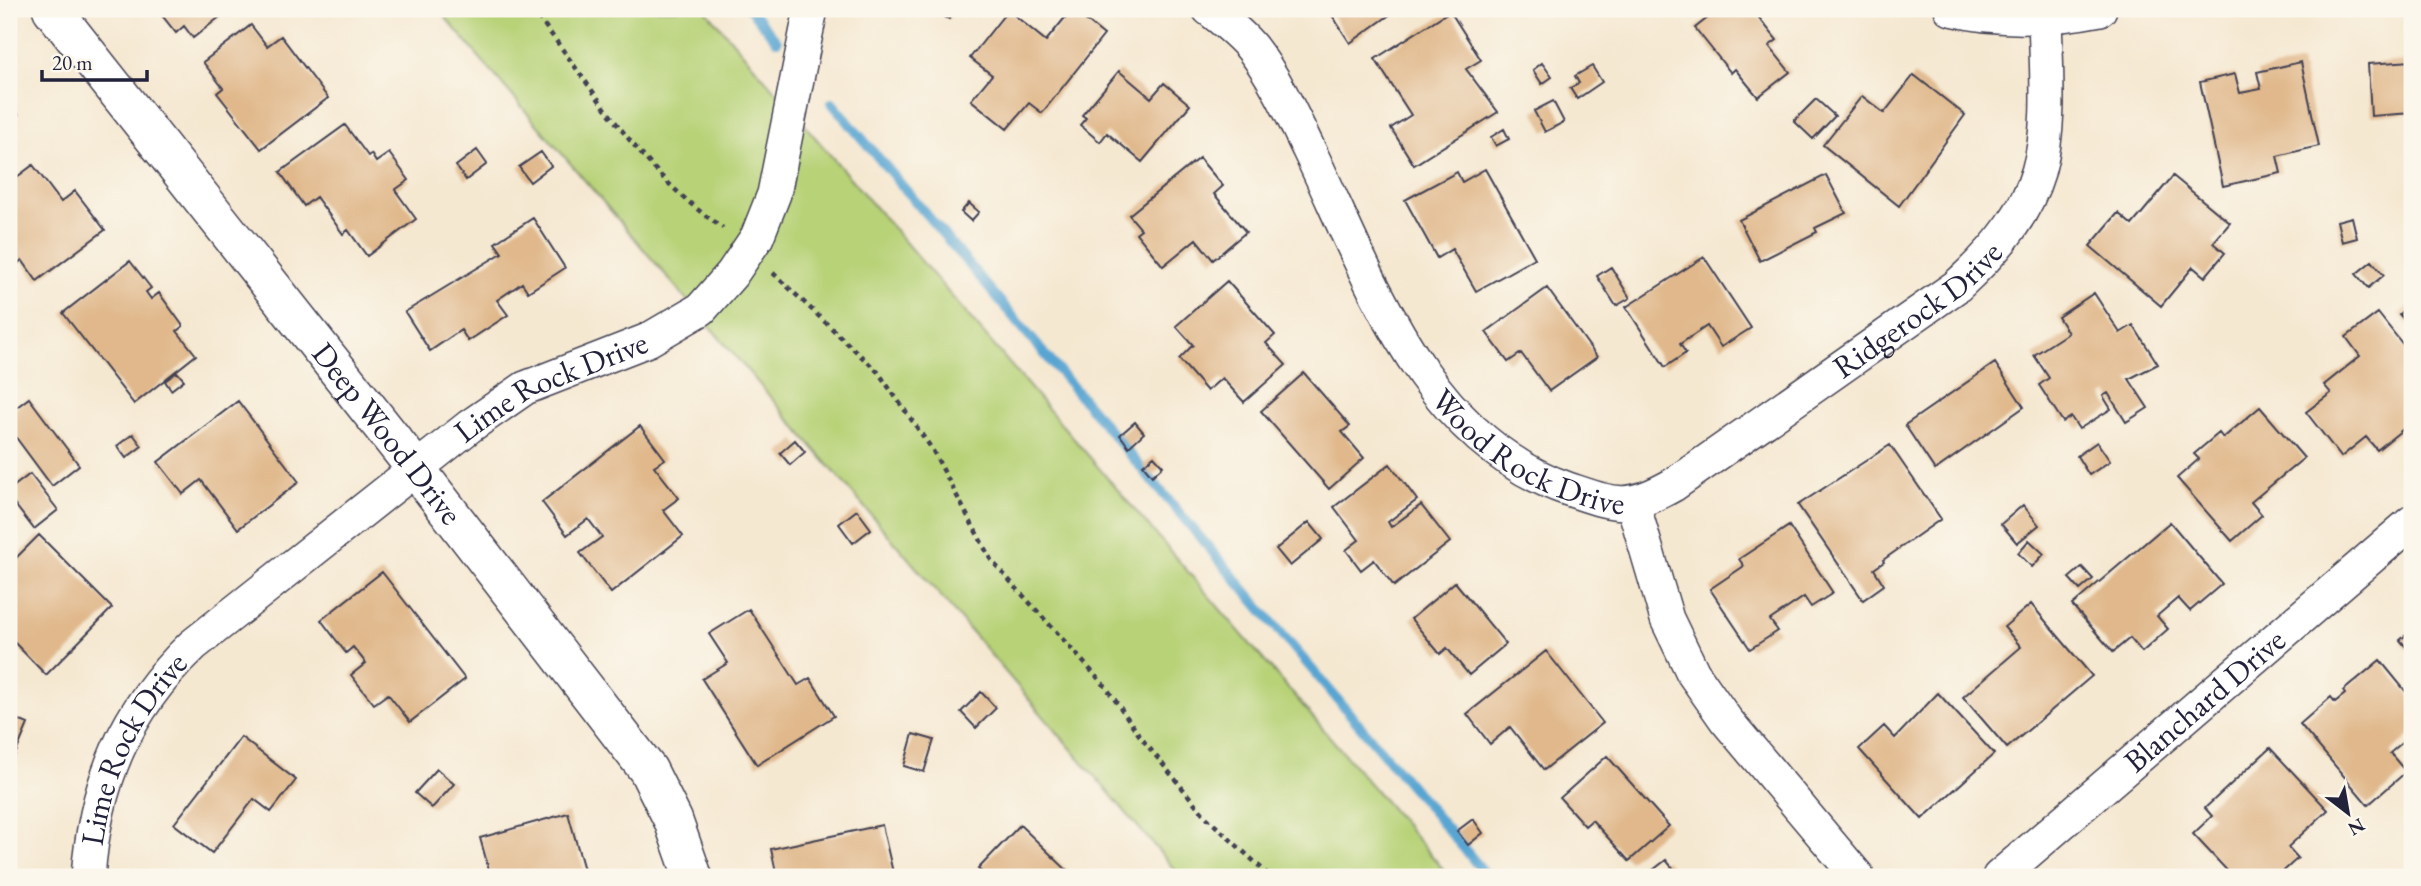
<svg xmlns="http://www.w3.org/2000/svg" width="2421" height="886" viewBox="0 0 2421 886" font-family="'EB Garamond',serif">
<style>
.green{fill:#b7d277;stroke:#6c7a59;stroke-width:2}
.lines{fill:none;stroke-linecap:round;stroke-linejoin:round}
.stream{stroke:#59a5d2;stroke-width:10}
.building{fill:#e0b88b}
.minor-casing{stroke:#424052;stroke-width:36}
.tertiary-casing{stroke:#424052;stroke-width:41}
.path{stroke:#424052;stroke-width:4.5;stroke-dasharray:5 5;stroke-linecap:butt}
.minor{stroke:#fff;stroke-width:33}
.tertiary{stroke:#fff;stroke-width:38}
.labels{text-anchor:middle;stroke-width:6;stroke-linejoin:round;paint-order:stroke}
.street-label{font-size:32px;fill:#22223b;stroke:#fbf7ec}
</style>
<rect width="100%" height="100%" fill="#fbf7ec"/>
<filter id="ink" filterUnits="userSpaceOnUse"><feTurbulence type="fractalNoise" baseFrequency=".0143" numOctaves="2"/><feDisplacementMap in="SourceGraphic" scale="14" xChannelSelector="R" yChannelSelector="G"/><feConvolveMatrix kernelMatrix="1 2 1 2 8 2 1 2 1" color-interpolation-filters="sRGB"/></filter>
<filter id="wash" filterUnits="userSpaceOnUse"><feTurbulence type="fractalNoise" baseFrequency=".00686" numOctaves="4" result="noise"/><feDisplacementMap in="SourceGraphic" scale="28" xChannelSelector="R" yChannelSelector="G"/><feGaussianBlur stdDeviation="1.57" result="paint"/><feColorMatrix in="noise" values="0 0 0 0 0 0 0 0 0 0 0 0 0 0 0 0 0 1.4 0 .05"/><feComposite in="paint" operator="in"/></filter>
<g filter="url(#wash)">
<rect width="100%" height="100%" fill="#f5e8d1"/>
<!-- green -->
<path class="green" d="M438,9h267l745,868h-269z"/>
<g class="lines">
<!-- stream -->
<path class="stream" d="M750,9l27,32
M832,103l656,774"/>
</g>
<g id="blocks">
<!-- building -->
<path class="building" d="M157,9h66l3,3 -33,26 -9,-12 -8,7z
M928,9h26l-5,10z
M1072,9l32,26 -62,78 -13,-10 -22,26 -36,-29 21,-25 -22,-17 38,-48 38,31z
M1328,9h70l-48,34z
M1719,9h33l25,31 -8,6 21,26 -32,25 -23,-28 -4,4 -36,-45z
M1450,11l31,49 -15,9 32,43 -84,53 -23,-37 20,-13 -36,-56z
M251,25l16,21 14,-10 47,62 -67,51 -44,-56 6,-5 -20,-26z
M2412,61v52l-41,3 -3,-52z
M2301,62l18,84 -42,10 4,17 -58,13 -23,-104 35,-8 5,19 21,-4 -4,-17z
M1542,63l10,14 -10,7 -9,-14z
M1592,66l10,16 -25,17 -7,-11 9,-5 -4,-7z
M1119,71l32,27 13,-15 26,22 -48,57 -35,-29 -7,9 -20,-17 6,-7 -4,-3z
M1914,75l51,40 -66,91 -76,-61 39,-49 22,17z
M1816,99l19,17 -22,23 -19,-18z
M1553,101l11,21 -19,10 -11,-21z
M9,102l9,12 -9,7z
M345,125l23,31 3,-2 5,8 13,-9 20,27 -14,10 21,29 -49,37 -19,-26 -5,4 -27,-37 -12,9 -24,-34z
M1504,129l5,10 -13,7 -5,-9z
M477,150l10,14 -21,16 -10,-14z
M541,152l10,14 -21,16 -11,-15z
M1199,158l24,28 -9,8 32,38 -33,28 -17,-21 -33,27 -27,-33 5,-4 -12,-14z
M33,165l28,37 14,-11 30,39 -68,51 -15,-21 -13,10v-87z
M1485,169l50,89 -59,33 -24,-42 -15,9 -32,-58 52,-28 5,10z
M1826,175l20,38 -31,15 2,4 -57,29 -21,-41z
M2173,176l57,47 -17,20 12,10 -20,24 -12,-10 -32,39 -71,-60 28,-33 14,12z
M969,203l10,9 -8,9 -10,-9z
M2352,217l5,21 -15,4 -5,-21z
M533,218l32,50 -37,24 -6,-9 -25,17 11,15 -40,26 -7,-11 -31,21 -25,-39 97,-59 -7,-10z
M1704,257l47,71 -30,19 -14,-21 -27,18 6,9 -21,14 -39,-60z
M130,261l21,27 -5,4 5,7 8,-6 24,33 -6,5 19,24 -62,49 -71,-91z
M2372,261l12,14 -16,13 -12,-14z
M1611,267l19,31 -14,8 -19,-30z
M1227,281l48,54 -9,8 20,22 -42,37 -22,-24 -15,13 -28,-32 14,-14 -17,-19z
M1547,288l50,69 -48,34 -28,-38 -13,9 -22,-30z
M2094,293l26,40 13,-8 25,39 -29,15 19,29 -22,14 -18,-29 -5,3 8,13 -32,20 -8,-12 -8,5 -24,-37 10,-7 -15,-23 34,-22 -10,-16z
M2412,303v26l-13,-15z
M2378,313l34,43v66l-35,28 -11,-13 -25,20 -35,-45 25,-19 -7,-8 36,-29 -14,-19z
M1995,363l29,44 -89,63 -30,-45z
M177,372l7,8 -13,10 -6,-9z
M1304,373l46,53 -8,6 22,26 -35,31 -68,-78z
M29,398l50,67 -27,21 -43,-58v-15z
M238,401l61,81 -61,47 -37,-49 -18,14 -25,-32z
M2260,407l44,51 -53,44 11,13 -30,26 -55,-63 22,-19 -5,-5 13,-11 12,-10 4,5z
M1135,422l9,11 -15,14 -9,-12z
M640,426l25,33 -11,7 25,32 -16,12 20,26 -72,57 -31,-40 22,-16 -14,-18 -21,16 -25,-33z
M133,434l9,12 -16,12 -9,-12z
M795,440l10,12 -15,13 -10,-12z
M2097,442l13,19 -21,14 -12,-19z
M1890,445l51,74 -58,41 1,2 -10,7 10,16 -21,15 -65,-95z
M1154,456l9,10 -11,10 -9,-11z
M1390,464l27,36 -29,22 3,5 30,-22 29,37 -56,44 -20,-26 -13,10 -15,-20 13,-10 -25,-33z
M30,474l28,36 -24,19 -25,-32v-7z
M2023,505l16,20 -22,18 -16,-19z
M857,510l14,19 -18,14 -14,-19z
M1309,522l14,17 -33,27 -14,-17z
M2170,522l52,62 -32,27 -12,-13 -21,18 11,13 -26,23 -12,-14 -17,14 -41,-47z
M1789,526l44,67 -22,14 -7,-10 -34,23 8,11 -28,18 -40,-60 34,-23 -5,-7z
M39,535l73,73 -66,67 -37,-38v-72z
M2029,540l15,14 -12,13 -14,-14z
M2082,567l11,12 -13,11 -11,-12z
M382,572l83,107 -55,43 -22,-28 -14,10 -23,-29 15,-12 -13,-16 -7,6 -25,-33z
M1455,582l51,62 -37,31 -22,-27 -7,6 -29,-35z
M2031,604l61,72 -85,72 -44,-51 58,-50 -17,-20z
M749,609l49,76 12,-7 24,38 -77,49 -55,-86 26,-16 -19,-29z
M2412,630v24l-12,-14z
M1546,651l57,72 -59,47 -34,-43 -20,17 -23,-30z
M2380,660l32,39v35l-22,19 16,19 -38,33 -68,-81 31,-27 4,5 10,-8 -2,-3z
M981,692l15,16 -20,20 -15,-16z
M1938,693l56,61 -72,65 -63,-70 25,-23 11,12z
M9,716l19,8 -19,45z
M913,734l21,6 -10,32 -20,-6z
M241,737l55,43 -25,32 -17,-13 -42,54 -38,-29z
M2270,748l58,62 -40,37 10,11 -21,19h-44l-40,-43 19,-18 -7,-8z
M1607,756l62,70 -40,35 -37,-41 -7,6 -25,-28z
M437,769l17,15 -22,24 -17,-15z
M568,813l18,64h-95l-11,-39z
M1473,819l10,14 -15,12 -11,-14z
M882,825l12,52h-117l-6,-28z
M1020,825l54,52h-87l-9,-8z
M1666,860l14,17h-36z"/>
</g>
</g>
<g filter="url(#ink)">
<use href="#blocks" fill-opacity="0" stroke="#424052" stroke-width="2"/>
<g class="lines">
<!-- minor casing -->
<g class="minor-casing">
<g id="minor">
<path id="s1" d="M1209,9c15,12 31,24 43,39 24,31 40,67 57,102 60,125 114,289 259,339 48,16 59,22 105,-4l284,-199c100,-92 92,-141 88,-268"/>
<path d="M1951,9c50,12 99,10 149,0"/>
<path d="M1633,504l34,115 26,54 33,47 132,157"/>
<path id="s2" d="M88,877c7,-93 36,-166 105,-232l277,-219 55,-38 123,-48 53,-31 31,-35 25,-37 17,-43 37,-185"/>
<path id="s3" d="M1999,877l413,-355"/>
</g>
</g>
<!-- tertiary casing -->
<g class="tertiary-casing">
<g id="tertiary">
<path id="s4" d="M52,9l364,460 232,301 25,50 20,57"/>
</g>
</g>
<!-- path -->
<path class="path" d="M532,9c61,77 107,163 191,219
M773,273l105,99 54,77 59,111 115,127 36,52 64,78 65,60"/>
<!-- minor -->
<use href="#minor" class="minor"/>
<!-- tertiary -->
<use href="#tertiary" class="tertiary"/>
</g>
</g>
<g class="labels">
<!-- street labels -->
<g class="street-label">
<text dy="11" stroke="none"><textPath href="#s1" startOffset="1026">Ridgerock Drive</textPath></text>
<text dy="11" stroke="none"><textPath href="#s2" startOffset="705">Lime Rock Drive</textPath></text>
<text dy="11" stroke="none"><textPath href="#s4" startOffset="541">Deep Wood Drive</textPath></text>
<text dy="11" stroke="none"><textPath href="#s1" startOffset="562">Wood Rock Drive</textPath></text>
<text dy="11" stroke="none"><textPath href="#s3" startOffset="271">Blanchard Drive</textPath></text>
<text dy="11" stroke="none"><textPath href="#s2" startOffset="138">Lime Rock Drive</textPath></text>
</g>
</g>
<!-- margin -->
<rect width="2421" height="886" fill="none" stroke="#fbf7ec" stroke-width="35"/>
<!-- north arrow -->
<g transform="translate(2348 813) rotate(149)" stroke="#fbf7ec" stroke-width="5" paint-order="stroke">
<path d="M0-5L12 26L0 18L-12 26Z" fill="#22223b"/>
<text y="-10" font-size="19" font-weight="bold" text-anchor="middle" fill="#22223b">N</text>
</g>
<!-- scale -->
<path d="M42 70v10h105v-10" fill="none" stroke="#22223b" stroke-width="3.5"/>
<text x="52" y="70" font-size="21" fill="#22223b" stroke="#fbf7ec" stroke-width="5" paint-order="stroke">20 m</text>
</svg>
